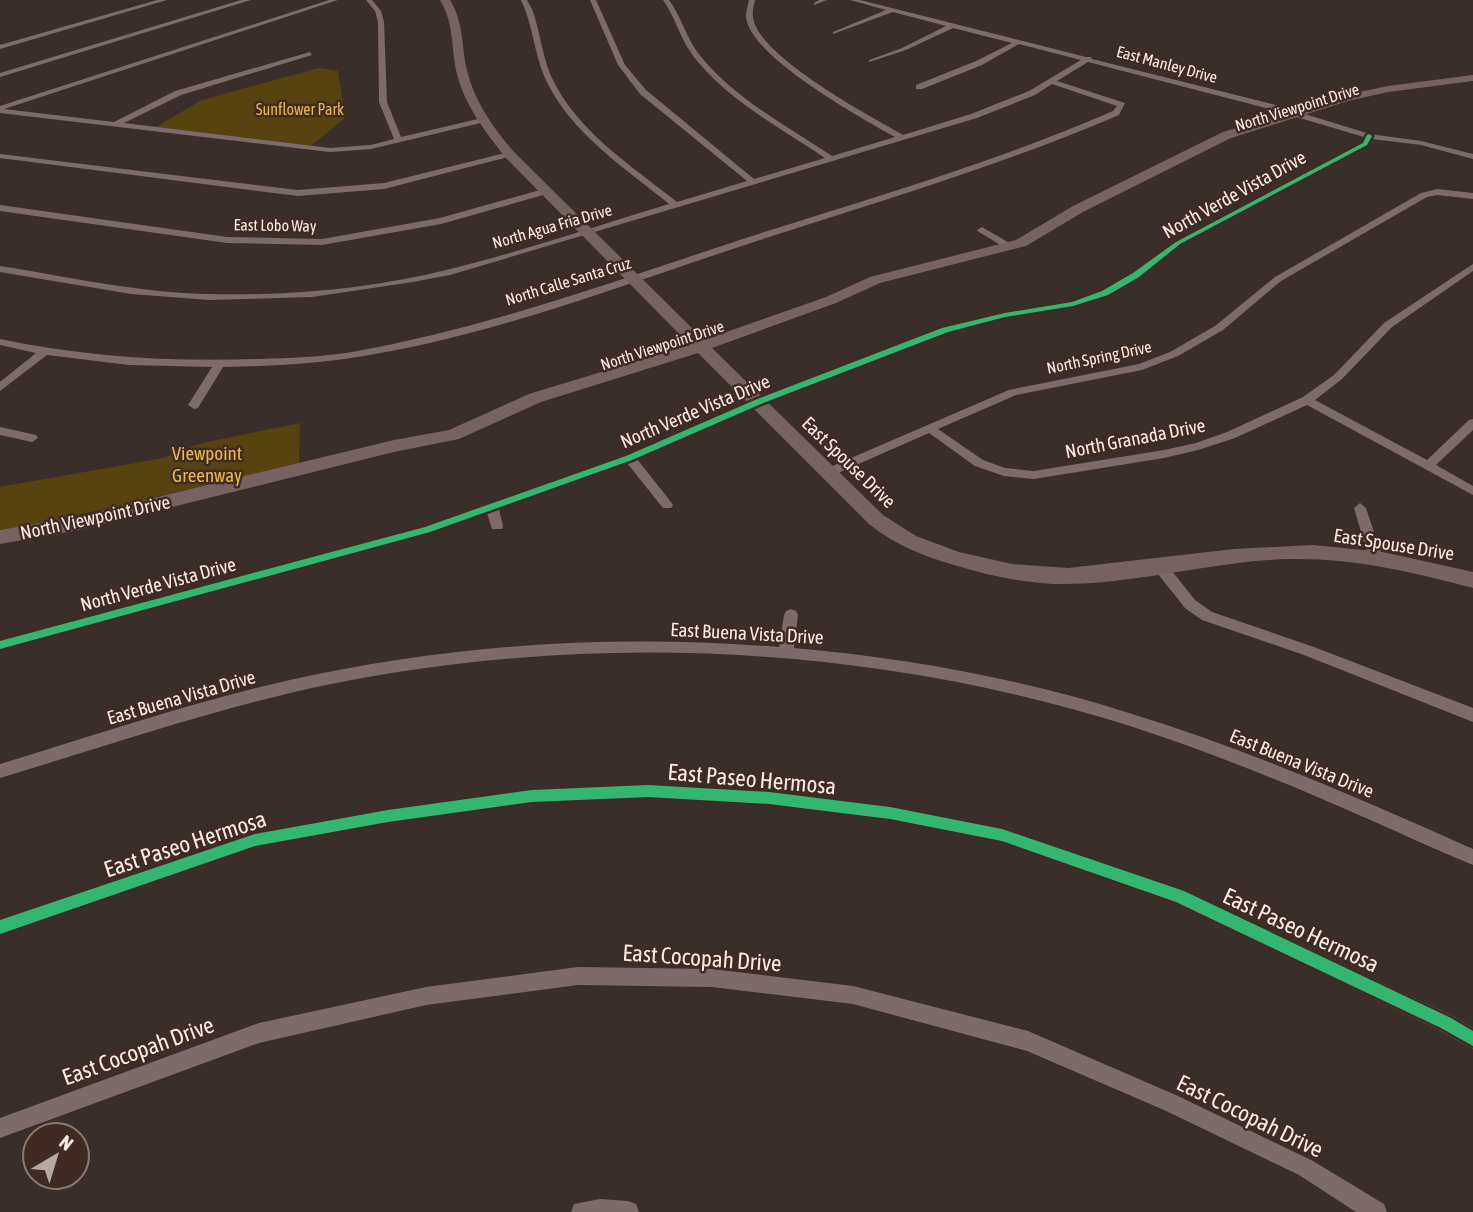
<svg xmlns="http://www.w3.org/2000/svg" width="1473" height="1212" viewBox="0 0 1473 1212" font-family="'Asap Condensed',sans-serif">
<style>
.green{fill:#574310}
.lines{fill:none;stroke-linecap:round;stroke-linejoin:round}
.street{fill:#7d6a6a;fill-rule:evenodd}
.secondary{fill:#766261;fill-rule:evenodd}
.cycleway-casing{stroke:#402b24;stroke-width:5}
.cycleway{fill:#33b770;fill-rule:evenodd}
.labels{text-anchor:middle;stroke-width:5;stroke-linejoin:round;paint-order:stroke}
.far-street-label{font-size:16px;fill:#f9ebe6;stroke:#402b24}
.far-park-label{font-size:16px;fill:#eabb43;stroke:#402b24}
.street-label{font-size:19px;fill:#f9ebe6;stroke:#402b24}
.park-label{font-size:19px;fill:#eabb43;stroke:#402b24}
.near-street-label{font-size:23px;fill:#f9ebe6;stroke:#402b24}
</style>
<rect width="100%" height="100%" fill="#3a2e2a"/>
<!-- green -->
<path class="green" d="M319,68l19,3 7,47 -34,28 -155,-19 46,-27z
M300,423l-1,41 -243,56 -56,10v-43l163,-29 35,-14z"/>
<g class="lines">
<!-- street -->
<path class="street" d="M157,0h10l-167,49v-4z
M241,0h10l-251,77v-4z
M329,0h9l-334,109 110,13 61,-31 135,-39 2,3 -131,40 -57,28 206,25 41,-3 23,-6 -15,-37 -1,-80 -3,-11 -9,-11h6l9,11 3,11 3,80 14,35 81,-19 4,2 -1,2 -114,27 -41,3 -330,-39v-7z
M521,0h6l5,9c8,22 10,46 19,67 25,55 81,90 126,126l70,-21 -107,-87 -22,-29 -28,-65h6l29,65 21,25 108,89 71,-21c-46,-31 -100,-59 -134,-105 -11,-16 -16,-36 -28,-53h6c12,16 17,37 29,53 35,45 88,72 134,103l63,-19c-33,-19 -147,-81 -149,-121 0,-5 2,-11 3,-16h6c-1,5 -3,11 -2,16 2,39 117,100 150,119l68,-21 58,-23 52,-31 -62,-16 -37,21 -60,24h-6v-4l60,-24 36,-18 -59,-15 -47,22 -37,12v-2l33,-12 44,-22 -53,-14 -60,22v-2l53,-22 -36,-10h10l226,57h5l1,2 180,45 98,30 51,7 52,13v5l-52,-14 -49,-6 -4,7 -187,99 -42,32 -30,18 -36,12 -68,11 -56,14 -187,73 -125,54 34,43 2,3 -2,3h-8l-36,-45 -128,46 4,17 -1,3h-10l-5,-16 -60,22 -427,116v-12l424,-113 201,-71 129,-56 187,-71 64,-16 66,-11 30,-10 32,-18 42,-32 187,-98 2,-6 -98,-29 -178,-46 -31,19 68,22 -6,12c-117,50 -238,86 -359,125 -136,44 -273,99 -416,119 -40,6 -81,7 -121,8l-25,41 -4,1 -6,-4 24,-38 -83,-2 -82,-10 -47,36v-9l36,-29 -36,-8v-6c86,18 171,23 259,20 31,-1 62,-2 93,-7 137,-24 268,-73 400,-116 122,-39 244,-74 361,-125l4,-5 -65,-22 -17,11 -58,23 -527,157 -37,7 -101,15 -103,3 -78,-6 -131,-22v-6c70,11 139,27 210,28 77,2 160,-5 236,-24 75,-18 149,-44 223,-66 -45,-37 -99,-71 -124,-126 -11,-25 -12,-53 -24,-78z
M819,0h8l-13,5v-2z
M509,152l4,2 -1,2 -128,33 -86,7 -298,-38v-4l298,36 86,-7z
M547,188l3,1v4l-109,31 -119,21 -95,-2 -227,-32v-6l227,32 95,2 118,-21z
M1437,189l36,4v6l-36,-4 -10,2 -146,84 -58,49 -45,26 -36,14 -126,25 -78,34 45,31 22,8 29,3 130,-21 32,-7 31,-11 76,-35 31,-22 50,-52 89,-59v7l-81,56 -50,52 -27,21 112,60 42,-40 4,-1v11l-37,35 37,21v9l-166,-90 -72,33 -37,12 -34,8 -130,21 -30,-3 -29,-10 -46,-33 -98,43 -4,1 -6,-4 2,-3 186,-80 130,-26 31,-12 45,-26 60,-49 146,-84z
M982,227l31,18 2,2 -8,2 -28,-17 -2,-2z
M0,427l36,8 2,3 -6,4 -32,-7z
M1360,503l6,5 17,51 -7,5 -7,-5 -15,-51z
M1159,560l5,1 31,39 17,12 102,35 159,61v14l-169,-67 -102,-35 -17,-12 -31,-39 -2,-4 2,-4z
M791,609l5,2 2,4 -4,33c114,10 229,31 338,66 117,36 229,85 341,135v16c-35,-14 -70,-31 -105,-46 -77,-34 -155,-66 -235,-92 -257,-82 -538,-96 -802,-43 -112,23 -221,61 -331,94v-14c96,-29 192,-62 290,-84 164,-36 322,-46 489,-33l5,-32 2,-4z
M648,784l121,6 121,15 112,22 183,63 268,126 20,12v21l-34,-19 -263,-127 -174,-60 -112,-22 -121,-15 -121,-8 -116,5 -144,21 -133,24 -255,88v-18l255,-86 133,-24 144,-19z
M578,967l134,2 141,17 175,45 150,65 135,65 71,43 3,8h-31l-57,-37 -135,-65 -137,-59 -174,-47 -141,-17 -134,-2 -152,20 -167,38 -259,95v-20l259,-95 167,-36z
M600,1199l28,2 8,3 3,8h-68l3,-8z"/>
<!-- secondary -->
<path class="secondary" d="M440,0h10c14,23 11,44 17,70 7,31 26,57 46,81l191,189 122,-43 44,-20 146,-37 57,-34 150,-74 122,-37 43,-9 85,-11v6l-85,11 -40,9 -117,37 -148,74 -57,34 -146,37 -44,20 -124,45 171,167 33,21 43,16 53,12 56,4 166,-19 79,-4 70,7 90,20v16c-60,-16 -120,-30 -183,-29 -79,2 -158,27 -237,25 -33,-2 -67,-9 -99,-19 -31,-9 -59,-20 -85,-41l-171,-171 -157,49 -82,37 -65,13 -315,78 -79,14v-14l79,-14 315,-76 55,-10 80,-36 161,-49 -185,-188c-21,-27 -42,-54 -49,-87 -5,-25 -2,-47 -16,-70z"/>
<!-- cycleway casing -->
<g class="cycleway-casing">
<path id="cycleway" d="M1369,134l3,2 -5,9 -187,99 -41,33 -31,18 -35,11 -68,11 -57,15 -187,72 -129,56 -202,72 -430,117v-8l425,-114 201,-71 129,-56 187,-72 63,-15 67,-11 30,-11 31,-18 43,-31 187,-99 4,-8z
M648,785l121,7 121,15 112,22 182,62 267,127 22,13v15l-32,-18 -265,-126 -174,-61 -112,-22 -121,-15 -121,-7 -116,5 -144,20 -133,24 -255,88v-14l255,-86 133,-24 144,-20z"/>
</g>
<!-- cycleway -->
<use href="#cycleway" class="cycleway"/>
</g>
<g class="labels">
<!-- far-street labels -->
<g class="far-street-label">
<text transform="translate(1167 64) rotate(15)" y="6">East Manley Drive</text>
<text transform="translate(1297 107) rotate(-17)" y="6">North Viewpoint Drive</text>
<text transform="translate(275 225) rotate(1)" y="6">East Lobo Way</text>
<text transform="translate(552 226) rotate(-16)" y="6">North Agua Fria Drive</text>
<text transform="translate(568 281) rotate(-17)" y="6">North Calle Santa Cruz</text>
<text transform="translate(662 345) rotate(-18)" y="6">North Viewpoint Drive</text>
<text transform="translate(1099 357) rotate(-12)" y="6">North Spring Drive</text>
</g>
<!-- far-park labels -->
<g class="far-park-label">
<text x="300" y="115">Sunflower Park</text>
</g>
<!-- street labels -->
<g class="street-label">
<text transform="translate(1234 194) rotate(-29)" y="7">North Verde Vista Drive</text>
<text transform="translate(695 411) rotate(-23)" y="7">North Verde Vista Drive</text>
<text transform="translate(1135 438) rotate(-11)" y="7">North Granada Drive</text>
<text transform="translate(849 462) rotate(44)" y="7">East Spouse Drive</text>
<text transform="translate(95 517) rotate(-12)" y="7">North Viewpoint Drive</text>
<text transform="translate(1394 544) rotate(9)" y="7">East Spouse Drive</text>
<text transform="translate(158 584) rotate(-15)" y="7">North Verde Vista Drive</text>
<text transform="translate(747 633) rotate(3)" y="7">East Buena Vista Drive</text>
<text transform="translate(181 697) rotate(-16)" y="7">East Buena Vista Drive</text>
<text transform="translate(1302 763) rotate(22)" y="7">East Buena Vista Drive</text>
</g>
<!-- park labels -->
<g class="park-label">
<text x="207" y="460">Viewpoint<tspan x="207" dy="22">Greenway</tspan></text>
</g>
<!-- near-street labels -->
<g class="near-street-label">
<text transform="translate(752 779) rotate(5)" y="8">East Paseo Hermosa</text>
<text transform="translate(185 844) rotate(-18)" y="8">East Paseo Hermosa</text>
<text transform="translate(1301 930) rotate(25)" y="8">East Paseo Hermosa</text>
<text transform="translate(702 958) rotate(4)" y="8">East Cocopah Drive</text>
<text transform="translate(138 1051) rotate(-20)" y="8">East Cocopah Drive</text>
<text transform="translate(1250 1116) rotate(26)" y="8">East Cocopah Drive</text>
</g>
</g>
<!-- north arrow -->
<g transform="translate(56 1156) rotate(38)"><circle r="33" fill="#402b24" stroke="#8a7872" stroke-width="2"/>
<path d="M0-5L12 26L0 18L-12 26Z" fill="#b6a9a4"/>
<text y="-10" font-size="19" font-weight="bold" text-anchor="middle" fill="#f9ebe6">N</text>
</g>
</svg>
